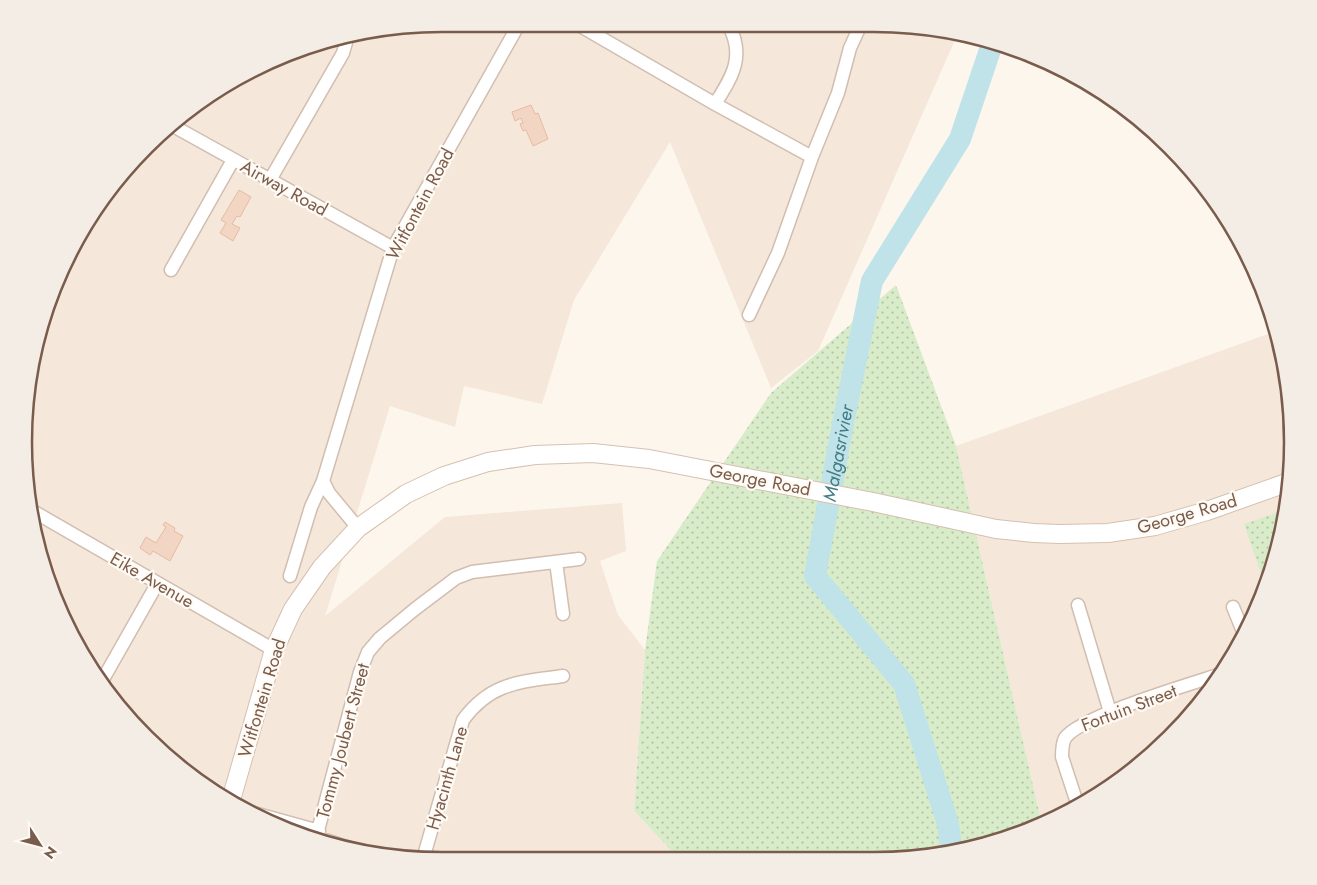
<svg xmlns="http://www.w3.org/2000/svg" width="1317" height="885" viewBox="0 0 1317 885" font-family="Jost,sans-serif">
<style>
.residential{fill:#f5e8da}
.grass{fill:url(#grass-dots)}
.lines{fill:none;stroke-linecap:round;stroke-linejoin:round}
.river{stroke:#bfe3e8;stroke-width:22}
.building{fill:#f3d5c3;stroke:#e6bba3}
.minor-casing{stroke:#d1beb0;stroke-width:15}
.secondary-casing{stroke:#d6c0b0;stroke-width:20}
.minor{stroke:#fff;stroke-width:12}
.secondary{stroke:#fff;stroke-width:18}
.labels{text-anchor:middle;stroke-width:4.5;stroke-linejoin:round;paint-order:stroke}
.street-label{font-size:18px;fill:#7a5c4d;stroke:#fffaf3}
.water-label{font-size:19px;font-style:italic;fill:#437c86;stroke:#fffaf3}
.rim{fill:none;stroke:#7a5c4d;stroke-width:2.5}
</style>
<defs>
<pattern id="grass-dots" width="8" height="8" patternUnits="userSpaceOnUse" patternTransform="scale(1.25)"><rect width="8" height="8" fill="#d8ecc9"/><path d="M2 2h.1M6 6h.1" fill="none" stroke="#b4c2a5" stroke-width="1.8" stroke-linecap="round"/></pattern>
</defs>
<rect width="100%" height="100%" fill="#fdf6ec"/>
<!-- residential -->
<path class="residential" d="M443,24h431l78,7 3,9 -137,311 -47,37 -101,-246 -96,158 -32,104 -78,-18 -9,41 -65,-21 -65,210 120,-99 177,-14 4,48 -26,10 18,54 27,35 -11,161 47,50h-238l-82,-8 -104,-35 -110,-79 -67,-87 -48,-128 -7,-109 31,-132 54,-96 100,-93 98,-48z
M1276,331l9,30 8,81 -8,82 -24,78 -38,73 -52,63 -64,53 -65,34 -86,-379z"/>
<!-- grass -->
<path class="grass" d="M896,285l60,161 86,379 -7,4 -79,24 -82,8h-193l-47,-50 11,-161 12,-89 114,-168z
M1287,509l-2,15 -19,64 -22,-64z"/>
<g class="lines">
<!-- river -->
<path class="river" id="s1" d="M952,854l-4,-30 -44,-140 -89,-108 29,-158 28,-137 88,-142 32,-95"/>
</g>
<!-- building -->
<path class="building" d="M531,105l4,9 3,-1 10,26 -15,7 -7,-16 -3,1 -3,-7 3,-1 -2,-5 -6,3 -3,-9z
M239,190l12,7 -11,20 -3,-1 -5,8 8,4 -7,13 -13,-8 6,-10 -5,-3z
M165,522l10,6 -1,3 9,5 -13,25 -17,-10 -3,4 -10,-7 6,-11 10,6 10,-16 -3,-2z"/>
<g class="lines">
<!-- minor casing -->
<g class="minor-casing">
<path id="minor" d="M577,24l138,80
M728,24c18,32 4,53 -13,80l97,53
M175,127l218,121
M270,180l73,-127 4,-14
M171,270l62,-110
M749,315l29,-62 34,-96 26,-64 12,-45 11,-24
M31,510l243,140
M358,528l-29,-35 -6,-12 70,-233 126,-224
M556,562l7,52
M290,576l21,-69 12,-26
M1078,605l32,107
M1233,607l11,27
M102,681l55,-97
M1078,806l-16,-49c0,-6 0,-13 3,-19 15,-22 129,-55 159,-65
M247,811l72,20
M317,837l51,17
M316,838l44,-166 8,-20 12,-14 35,-29 41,-31 16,-6 107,-13
M423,859l40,-139c28,-38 57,-38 100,-44"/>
</g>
<!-- secondary casing -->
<g class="secondary-casing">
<path id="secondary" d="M231,800l43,-150 19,-41 29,-42 36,-39 48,-34 38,-18 44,-14 47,-7 58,-2 56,6 224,43 123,27 38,4 25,1 49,-1 47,-7 52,-15 82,-29"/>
</g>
<!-- minor -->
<use href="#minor" class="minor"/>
<!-- secondary -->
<use href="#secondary" class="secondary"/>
</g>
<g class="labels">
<!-- street labels -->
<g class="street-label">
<text transform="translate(284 188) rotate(29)" y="6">Airway Road</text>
<text transform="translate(420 204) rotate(-62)" y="6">Witfontein Road</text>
<text transform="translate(760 480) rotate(11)" y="6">George Road</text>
<text transform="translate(1187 514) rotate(-16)" y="6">George Road</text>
<text transform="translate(152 580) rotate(30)" y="6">Eike Avenue</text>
<text transform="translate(262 698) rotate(-73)" y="6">Witfontein Road</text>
<text transform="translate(1129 708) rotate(-21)" y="6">Fortuin Street</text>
<text transform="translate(343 741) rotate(-75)" y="6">Tommy Joubert Street</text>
<text transform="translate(447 778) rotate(-74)" y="6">Hyacinth Lane</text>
</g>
<!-- water labels -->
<g class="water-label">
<text dy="7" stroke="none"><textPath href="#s1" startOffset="442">Malgasrivier</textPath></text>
</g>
</g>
<!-- crop -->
<path d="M0 0H1317V885H0ZM442 32H874A410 410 0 0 1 1284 442V442A410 410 0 0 1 874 852H442A410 410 0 0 1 32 442V442A410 410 0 0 1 442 32Z" fill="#f4ede6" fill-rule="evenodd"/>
<path class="rim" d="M442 32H874A410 410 0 0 1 1284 442V442A410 410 0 0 1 874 852H442A410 410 0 0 1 32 442V442A410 410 0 0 1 442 32Z"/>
<!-- north arrow -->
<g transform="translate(40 845) rotate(126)" stroke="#fffaf3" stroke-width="4" paint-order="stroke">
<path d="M0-4L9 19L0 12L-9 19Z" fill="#7a5c4d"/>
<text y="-8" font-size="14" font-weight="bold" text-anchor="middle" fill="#7a5c4d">N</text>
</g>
</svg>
